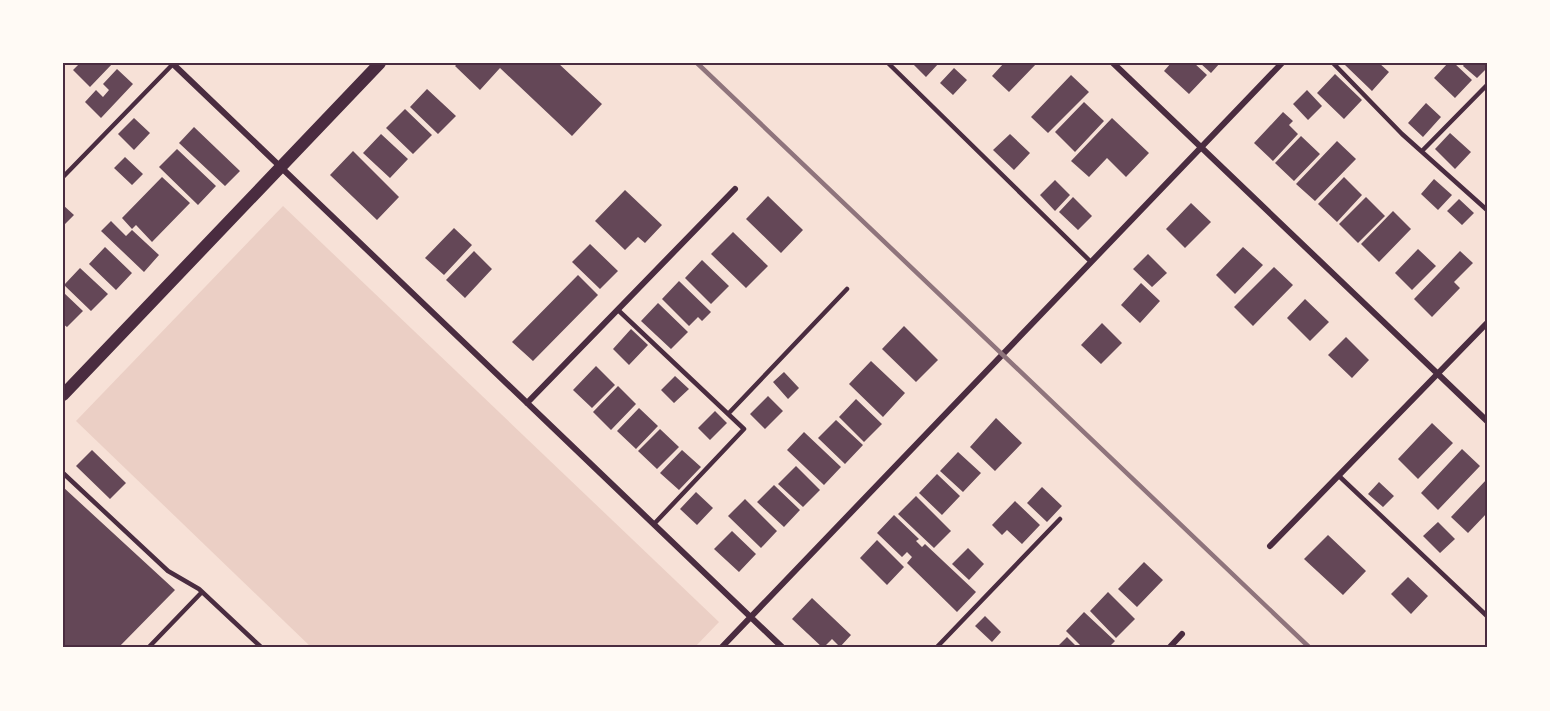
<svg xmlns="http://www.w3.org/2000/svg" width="1550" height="711" viewBox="0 0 1550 711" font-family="'Space Grotesk',sans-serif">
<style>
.green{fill:#ebcfc5}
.building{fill:#644757}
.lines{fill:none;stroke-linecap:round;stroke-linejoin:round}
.service{stroke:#4a2c40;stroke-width:4.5}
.minor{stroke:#4a2c40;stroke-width:6}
.secondary{stroke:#4a2c40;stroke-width:12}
.rail{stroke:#8f747c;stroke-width:4.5}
.neatline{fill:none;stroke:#4a2c40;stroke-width:2}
</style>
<rect width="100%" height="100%" fill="#f7e1d7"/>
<!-- green -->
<path class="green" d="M283,206l436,416 -25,26h-382l-236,-227z"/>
<!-- building -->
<path class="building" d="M80,63h33l-23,24 -17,-17z
M458,63h100l44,41 -30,32 -72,-68 -20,22 -25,-24z
M912,63h27l-13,14z
M1004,63h33l-28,29 -17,-16z
M1171,63h23l13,12 -18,19 -25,-23z
M1200,63h20l-9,10z
M1347,63h32l10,9 -17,19 -27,-26z
M1448,63h6l18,17 -17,18 -21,-20z
M1465,63h22v5l-10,10 -14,-12z
M954,68l13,12 -14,15 -13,-12z
M117,69l16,15 -32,34 -16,-16 11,-12 7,7 6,-7 -6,-6z
M1335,74l27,26 -18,19 -27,-26z
M1071,75l18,17 -41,41 -17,-16z
M427,89l29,27 -18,18 -28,-27z
M1307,90l15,16 -14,14 -15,-16z
M1084,102l20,19 -29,31 -20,-20z
M1426,103l15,14 -18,20 -15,-14z
M405,109l27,26 -19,19 -27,-26z
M1283,112l10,9 -4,4 9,9 -25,27 -19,-18z
M134,118l16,15 -16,17 -16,-16z
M1112,118l37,35 -23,24 -19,-19 -18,19 -18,-16z
M194,127l46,44 -15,15 -46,-43z
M1450,133l21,19 -16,17 -20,-20z
M381,134l27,25 -18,19 -27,-25z
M1010,134l20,19 -16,17 -21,-20z
M1301,136l19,18 -26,27 -19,-18z
M1337,141l19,18 -41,42 -19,-17z
M177,149l39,37 -18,19 -39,-38z
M353,151l46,46 -22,23 -47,-45z
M125,157l18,17 -11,11 -18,-17z
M162,177l28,26 -38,39 -16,-17 -4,4 -10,-11z
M1344,177l18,18 -25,27 -19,-18z
M1434,179l18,16 -14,15 -17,-16z
M1055,180l15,15 -15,16 -15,-16z
M625,190l37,35 -17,18 -7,-6 -13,13 -30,-29z
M768,196l35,34 -22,23 -35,-34z
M1073,197l19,19 -14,14 -19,-18z
M1366,197l19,19 -27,27 -19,-19z
M1459,199l15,14 -12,12 -15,-14z
M1191,203l20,19 -26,26 -19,-19z
M63,205l11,10 -11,11z
M1393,211l18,18 -32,33 -18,-18z
M111,221l15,15 6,-6 27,25 -15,17 -43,-41z
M454,228l18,17 -28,30 -19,-17z
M733,232l35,34 -22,22 -35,-34z
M590,244l28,27 -18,18 -28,-27z
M105,247l27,26 -16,17 -27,-26z
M1243,247l20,18 -28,29 -19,-19z
M1418,249l18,17 -24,24 -17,-17z
M474,251l18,18 -27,29 -19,-18z
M1460,251l13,12 -19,19 6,6 -28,29 -18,-18z
M1148,254l19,19 -15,14 -19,-18z
M702,260l27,26 -18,18 -26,-26z
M1274,267l19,18 -40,41 -19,-19z
M80,268l28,26 -17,17 -27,-26z
M578,275l20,20 -65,66 -21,-19z
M679,281l32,31 -9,9 -4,-4 -9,9 -27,-27z
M1141,283l19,18 -20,22 -19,-18z
M63,292l20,19 -16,16 -4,-3z
M1305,299l24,23 -19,19 -23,-23z
M658,303l30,29 -17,17 -30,-28z
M1102,323l20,20 -21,21 -20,-19z
M904,326l34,34 -22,22 -34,-33z
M631,329l17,16 -19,20 -16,-16z
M1346,337l23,23 -17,18 -24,-23z
M871,361l34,32 -22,24 -34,-33z
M596,366l19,19 -23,23 -19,-18z
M784,372l15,16 -11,11 -15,-17z
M675,376l14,13 -15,14 -13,-13z
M618,386l18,18 -25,26 -18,-18z
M768,396l15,15 -18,18 -15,-15z
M856,399l26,25 -18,18 -25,-25z
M639,408l19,18 -22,23 -19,-18z
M715,411l12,12 -17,17 -12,-12z
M996,418l26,25 -27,28 -25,-24z
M836,420l27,25 -18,19 -27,-26z
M1432,423l21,20 -35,36 -20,-20z
M660,429l19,18 -22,22 -19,-18z
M804,432l37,35 -17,18 -37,-35z
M1462,449l18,17 -42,44 -17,-17z
M92,450l34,33 -16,16 -34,-33z
M682,450l19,17 -22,23 -19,-17z
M958,452l23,21 -18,19 -23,-21z
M796,466l24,24 -17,17 -25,-23z
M937,474l23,22 -18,19 -23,-22z
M1487,479v34l-19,20 -17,-16z
M1379,482l15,14 -11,11 -15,-13z
M774,485l26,25 -16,17 -27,-25z
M63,487l112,103 -57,58h-55z
M1042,487l20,19 -15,16 -20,-19z
M696,492l17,16 -16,17 -17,-16z
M916,496l35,35 -17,17 -36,-34z
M745,499l32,32 -16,17 -33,-32z
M1015,501l25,24 -18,19 -15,-14 -5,5 -10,-10z
M894,515l25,24 -3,2 6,6 3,-3 51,48 -19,20 -50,-49 5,-6 -5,-5 -5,5 -25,-24z
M1438,522l17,17 -15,14 -17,-17z
M732,531l24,23 -17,18 -25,-23z
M1328,535l38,36 -23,24 -39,-36z
M877,540l27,27 -17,18 -27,-27z
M968,548l16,16 -15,16 -17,-16z
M1144,562l19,18 -26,27 -19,-18z
M1408,577l20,19 -17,18 -20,-20z
M1108,592l27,27 -19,19 -26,-27z
M812,598l39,37 -11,12 -8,-8 -9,9 -31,-29z
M1084,612l31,29 -7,7h-25l-17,-17z
M985,616l16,16 -9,10 -17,-16z
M1067,637l11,11h-22z"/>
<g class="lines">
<!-- service -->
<path class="service" d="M888,63l203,199
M1333,63l69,71 85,76
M1422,151l65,-66
M63,177l110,-113
M618,310l126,119 -90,95
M728,414l119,-125
M63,473l105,98 31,18 63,59
M1339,476l148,140
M148,648l54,-56
M936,648l124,-129"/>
<!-- minor -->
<path class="minor" d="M172,63l611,585
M1113,63l374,358
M527,403l208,-214
M1270,546l217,-223
M721,648l561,-585
M1169,648l13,-14"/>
<!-- secondary -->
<path class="secondary" d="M63,395l317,-332"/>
<!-- rail -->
<path class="rail" d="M697,63l613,585"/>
</g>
<!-- border -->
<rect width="1550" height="711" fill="none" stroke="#fffaf5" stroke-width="129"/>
<rect x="64" y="64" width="1422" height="582" class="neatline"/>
</svg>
